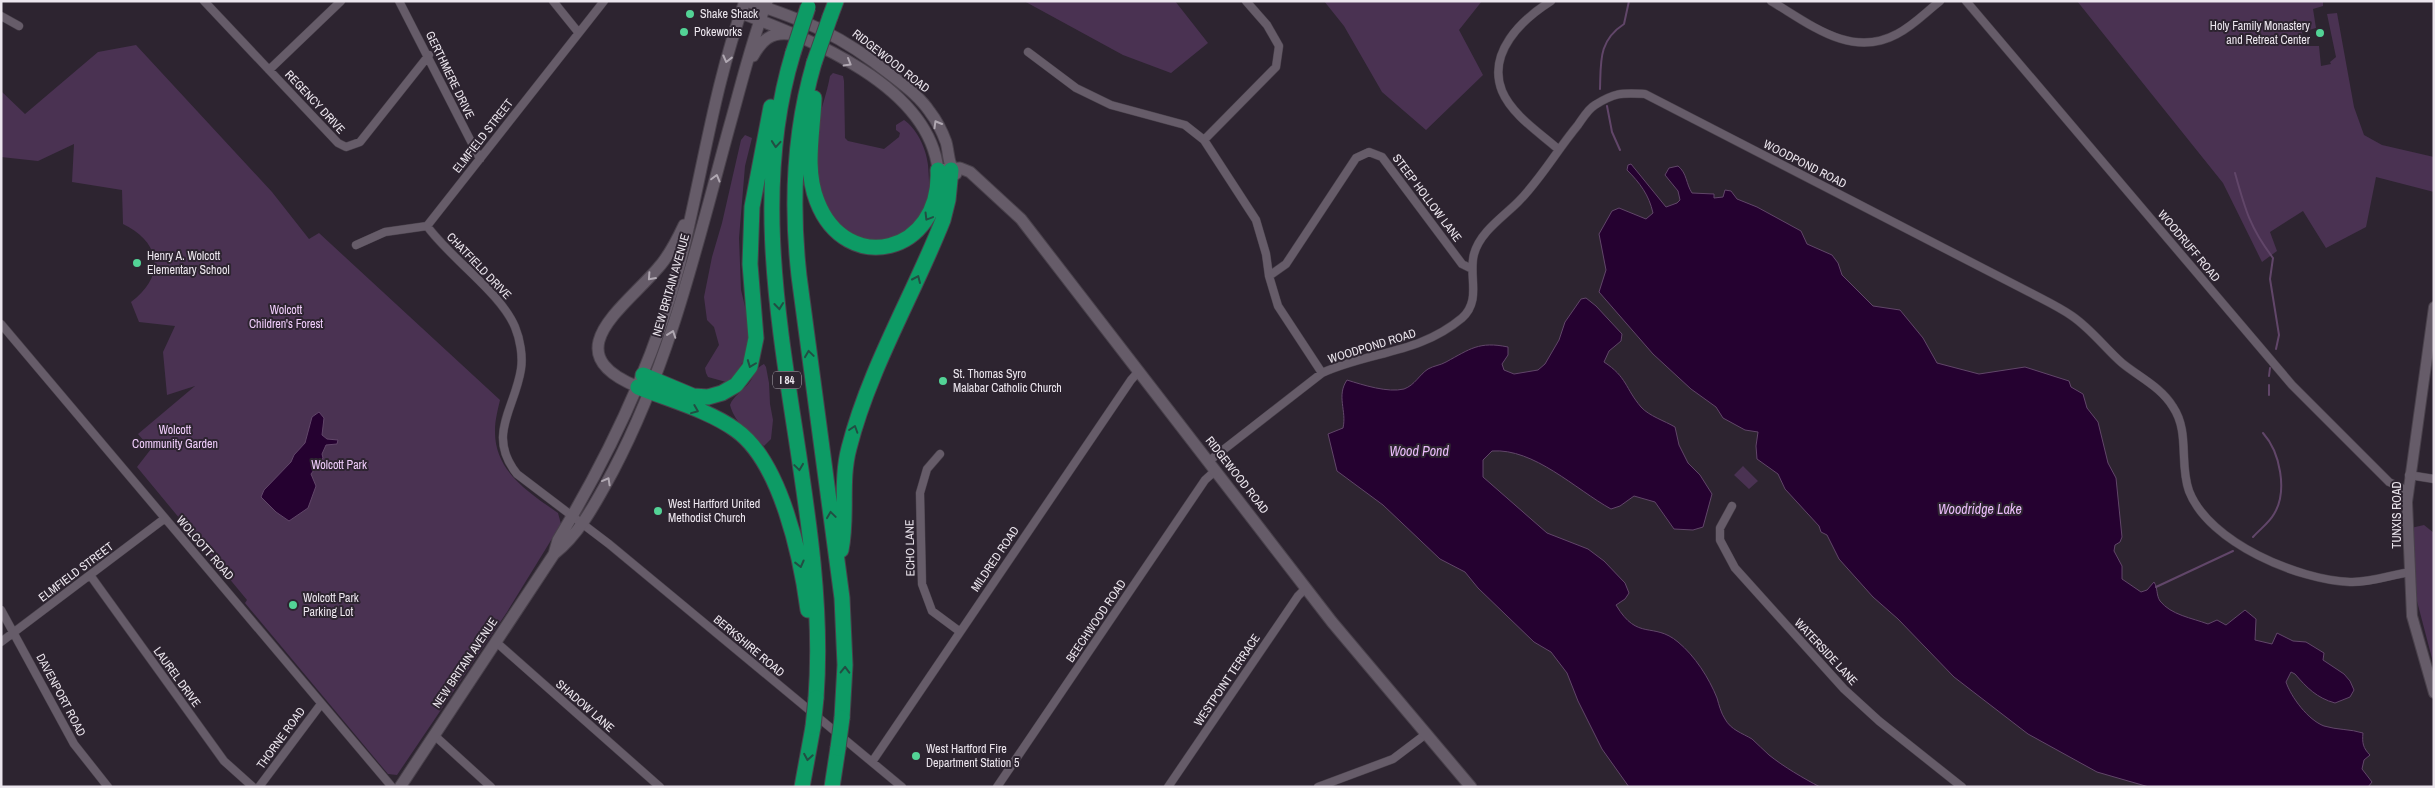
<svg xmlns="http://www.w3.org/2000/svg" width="2435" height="788" viewBox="0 0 2435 788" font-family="'Archivo Narrow',sans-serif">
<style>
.green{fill:#4a3252}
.water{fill:#250130;stroke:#614669}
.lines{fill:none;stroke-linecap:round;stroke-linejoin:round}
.stream{stroke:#614669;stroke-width:2}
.minor-casing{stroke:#49414b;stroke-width:9}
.tertiary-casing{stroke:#49414b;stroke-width:12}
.secondary-casing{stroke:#49414b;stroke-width:13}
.motorway-casing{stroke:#49414b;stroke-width:17}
.minor{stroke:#665c69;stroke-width:8}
.tertiary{stroke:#665c69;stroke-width:10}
.secondary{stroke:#665c69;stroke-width:11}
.motorway{stroke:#0d9b65;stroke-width:15}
.motorway-bridge-casing{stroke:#49414b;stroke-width:17;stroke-linecap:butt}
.motorway-bridge{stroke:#0d9b65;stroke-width:15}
.oneway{stroke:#b0a8b2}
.oneway2{stroke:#224e43}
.poi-dot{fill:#53d396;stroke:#2d2430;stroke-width:2}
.labels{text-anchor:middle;stroke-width:4;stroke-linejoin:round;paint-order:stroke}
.shield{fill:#2d2430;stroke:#b3acb5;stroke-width:1}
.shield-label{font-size:11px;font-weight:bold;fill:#ece6ee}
.poi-label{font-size:12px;fill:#ece6ee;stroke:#2d2430;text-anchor:start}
.street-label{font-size:12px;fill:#ece6ee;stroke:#2d2430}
.park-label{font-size:12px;fill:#f0cdfb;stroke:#2d2430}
.water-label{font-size:14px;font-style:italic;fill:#eabcfa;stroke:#2d2430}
</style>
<rect width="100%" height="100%" fill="#2d2430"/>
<!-- green -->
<path class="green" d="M1024,1h151l33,42 -37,30 -48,-18z
M1324,1h158l-23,29 24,45 -57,55 -44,-38 -38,-66z
M2077,1h246v5l-10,3 3,19 -14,4 2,14h15l2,20 10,-2 -1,-2 6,-5 -9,-43 10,-1 17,94 10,28 18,10 52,12v35l-58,-15 -10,50 -40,21 -23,-37 -33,21 7,19 -15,11 -39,-79z
M136,45l136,147 37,47 10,-6 181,167c-2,9 -5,20 -5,30 -1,41 33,62 63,83l3,11 -54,88 -110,163 -9,-1 -143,-171 2,-3 -110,-133 14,-18 -13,-15 57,-48 -28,9 -4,-43 12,-26 -36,-4 -8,-20c35,-26 30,-60 -8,-78l-1,-34 -50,-8 2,-38 -36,17 -37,-4v-66l24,23 73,-62z
M833,73l10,3 1,5 1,57 3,3 36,8 15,-12 1,-4 -4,-3v-5l8,-5c13,9 22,28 24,45 1,15 3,31 -4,45 -7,16 -36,34 -53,30 -17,-4 -39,-17 -45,-33 -10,-24 -12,-57 -8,-83 3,-16 9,-31 12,-48z
M745,135l7,3 -7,28 -6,72 2,52 8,33v29l-15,24 -8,6 -18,-5 -2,-4 -1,-5 14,-23 -5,-18 -7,-7 -3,-23 8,-40 10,-34 19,-83z
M764,364l2,3 3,16 1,21 3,16 -2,19 -7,7c-13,-12 -29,-22 -34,-41 3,-9 13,-14 19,-22 5,-6 6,-15 15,-19z
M1743,466l15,15 -9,8 -15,-14z
M2424,525l10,8v133l-22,-84 -1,-54z"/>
<!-- water -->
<path class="water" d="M1631,164l35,43 11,-4 3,-3 -2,-9 -13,-16 4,-7 9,-2c9,7 8,18 14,27l22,1v4l9,-1 2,-7 6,1 6,8 20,8 44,24 6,13 25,11 6,8 4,12 31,31 27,4 23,28 14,25 42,11 46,-7 44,14 2,6 12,7 4,14 11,14 10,41 8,15 6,59 -2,5 -5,3 -1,6 8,15v13l19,13 6,-2 7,-8c4,6 2,13 6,19 11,14 32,17 48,23l9,-4 9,5 19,-15 11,9 -1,21 17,4 5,-11 16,8 13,1 18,11 -1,7 21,14 6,7 4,9 -4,7 -15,6c-18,-5 -28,-15 -40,-29l-4,-2 -5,10c5,15 22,38 38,44 13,4 27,3 39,7 -1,10 0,15 7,22l-6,5 -2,9 10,13 -4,5h-219l-52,-15 -69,-38 -74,-57 -56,-58 -25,-22 -34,-38 -12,-24 -6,-3 -2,-6 -34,-37 -7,-15 -21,-15 -1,-13 2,-14 -13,-2 -22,-12 -7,-11 -25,-18 -38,-35 -54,-62 7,-22 -7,-36 13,-23 7,-3 27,11 7,-6c-4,-18 -13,-30 -26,-43l1,-5z
M1586,298l10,8 26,28 -1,7 -12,10 -5,11c23,15 21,26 37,45 8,9 24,14 34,20l4,18 9,18 12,12 12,19 -9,33 -10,3 -19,-1 -19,-27 -21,-6 -14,10 -9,3c-36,-20 -77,-61 -119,-58l-9,9v17l64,56 41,16 16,12 21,22 4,10 -4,6 -9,6c22,37 37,16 62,37 17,14 31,36 39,56 2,7 4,15 8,21 6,11 17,14 27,20 6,5 11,11 17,16 15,12 34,23 51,32h-191l-27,-38 -24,-48 -11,-28 -16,-21 -17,-10 -56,-54 -13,-16 -25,-13 -57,-54 -46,-34 -9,-37 15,-6c4,-17 -7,-32 4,-48 16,5 41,13 57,9 11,-4 15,-14 24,-20 5,-3 13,-4 18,-7 24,-13 33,-21 62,-15v8l-6,9 2,6 10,4 24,-4 7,-6 14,-24 6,-18 16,-23z
M319,412l5,6 -2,17 5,4 11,1 -1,4 -11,1 -4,9 1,4 -12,16 5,12 -8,22 -19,13 -13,-9 -15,-15 3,-7 27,-28 3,-7 11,-12 7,-26z"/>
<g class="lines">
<!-- stream -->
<path class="stream" d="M1600,89c1,-27 -2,-48 24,-65l5,-23
M1607,106l5,26 8,18
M2235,173c10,36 15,55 38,85l-3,21 9,56 -3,14
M2269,376l1,-8
M2269,385v10
M2253,537c6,-7 16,-14 21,-23 14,-23 6,-62 -11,-81
M2156,587l77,-36"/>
<!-- minor casing -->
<g class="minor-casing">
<path id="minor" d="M204,1l134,142 8,4 14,-5 69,-87
M399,1l81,158
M553,1l25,31
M1551,1c-30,19 -64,52 -49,90 10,24 38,42 56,58
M1771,1c39,23 80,58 126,33 16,-8 29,-22 43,-33
M1966,1l326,384 97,97 19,9
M1,16l18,10
M1028,52l48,36 35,17 74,20 19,15 52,80 10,34 3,22 9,30 44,67
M269,70l72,-69
M1204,140l72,-73 3,-21 -12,-21 -21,-24
M427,226c23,32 74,67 88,101 5,12 8,29 6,42 -6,40 -35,66 -4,105l92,70 293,243
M356,245l29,-13 42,-6 177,-225
M1269,276l17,-12 70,-106 13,-6 13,5 80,107 10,5
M1,324l391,463
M940,454l-13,15 -7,24 2,91 10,27 27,20
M1209,461l113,-88c49,-22 97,-19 140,-55 20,-18 6,-42 12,-64 6,-22 29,-37 44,-52 23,-23 39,-52 60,-77 5,-7 10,-16 17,-20 21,-13 27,-12 50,-11l384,198c15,8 30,15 43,24 19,13 33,32 50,47 17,14 39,24 51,44 17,25 6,57 16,84 20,52 110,89 161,91 20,1 40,-7 60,-10
M2409,475l25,4
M1732,506l-12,22v12l15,28 109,121 35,32 83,66
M90,575l134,186 29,26
M1,610l73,134 34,43
M1,642l163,-123
M496,642l164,145
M434,735l57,52
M872,762l259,-382 8,-9
M259,787l62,-83
M997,787l208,-307 11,-10
M1168,787l130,-191 8,-8
M1318,787l75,-28 33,-25"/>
</g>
<!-- tertiary casing -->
<g class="tertiary-casing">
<path id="tertiary" d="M2434,307l-27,195 5,114 22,77"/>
</g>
<!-- secondary casing -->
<g class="secondary-casing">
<path id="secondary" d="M746,1c61,20 95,34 145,74 14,11 29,22 39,37 7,9 12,19 16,30 3,10 2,25 10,32
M741,13c68,26 188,72 197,157l22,-2 10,4 51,47 311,403 139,165
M753,56c9,-16 18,-24 36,-22
M638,387c-84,-34 -15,-78 20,-119 11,-12 19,-28 26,-43
M554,554c26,-20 43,-54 59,-83 57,-108 84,-226 116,-343 12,-42 22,-86 38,-127
M400,787l154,-233 4,-14c53,-88 96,-178 122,-277 22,-87 34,-178 65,-262"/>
</g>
<!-- motorway casing -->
<g class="motorway-casing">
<path id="motorway" d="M830,17l6,-16
M793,53c-64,211 39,431 23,645
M814,63c-20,69 -23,141 -15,213l43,322 3,67 -3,53
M814,98c-1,34 -10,70 3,103 29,76 125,53 121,-31
M643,375l50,21 15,1 14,-4 14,-8 14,-18 6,-29 -6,-74 2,-57 19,-100
M638,387c32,13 70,23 98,43 45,32 65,127 72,180
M841,550c7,-34 -1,-68 8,-102 20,-79 64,-152 94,-228l5,-20 3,-30
M802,787l11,-60
M832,787l6,-39"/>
</g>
<!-- minor -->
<use href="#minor" class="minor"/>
<!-- tertiary -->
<use href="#tertiary" class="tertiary"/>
<!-- secondary -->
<use href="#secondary" class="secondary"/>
<!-- motorway -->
<use href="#motorway" class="motorway"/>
<!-- motorway-bridge casing -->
<g class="motorway-bridge-casing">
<path id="motorway-bridge" d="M793,53l15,-46
M814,63l16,-46
M813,727l3,-29
M838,748l4,-30"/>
</g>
<!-- motorway-bridge -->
<use href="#motorway-bridge" class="motorway-bridge"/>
</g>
<!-- one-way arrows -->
<defs><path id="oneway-chevron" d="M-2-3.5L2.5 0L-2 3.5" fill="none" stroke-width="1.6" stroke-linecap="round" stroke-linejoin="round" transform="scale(1.25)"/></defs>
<g class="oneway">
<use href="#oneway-chevron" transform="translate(727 59) rotate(104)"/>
<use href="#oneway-chevron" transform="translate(848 63) rotate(30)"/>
<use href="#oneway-chevron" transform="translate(937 124) rotate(-120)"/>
<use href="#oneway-chevron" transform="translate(716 178) rotate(-75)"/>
<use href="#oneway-chevron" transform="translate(651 277) rotate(132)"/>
<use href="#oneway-chevron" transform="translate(672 334) rotate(-71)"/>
<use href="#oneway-chevron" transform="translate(607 481) rotate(-61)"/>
</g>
<g class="oneway2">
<use href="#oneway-chevron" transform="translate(776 144) rotate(95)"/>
<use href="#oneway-chevron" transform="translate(928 217) rotate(121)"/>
<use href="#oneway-chevron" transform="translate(917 279) rotate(-66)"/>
<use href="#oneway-chevron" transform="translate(779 306) rotate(84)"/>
<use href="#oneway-chevron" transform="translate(809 354) rotate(-98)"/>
<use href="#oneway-chevron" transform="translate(751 364) rotate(111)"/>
<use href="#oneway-chevron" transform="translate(695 410) rotate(22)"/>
<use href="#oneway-chevron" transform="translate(854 429) rotate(-72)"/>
<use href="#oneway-chevron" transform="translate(799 467) rotate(82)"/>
<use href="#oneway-chevron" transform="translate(831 515) rotate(-98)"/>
<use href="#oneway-chevron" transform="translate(800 564) rotate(76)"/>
<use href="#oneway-chevron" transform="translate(845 670) rotate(-89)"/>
<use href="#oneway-chevron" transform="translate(808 757) rotate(100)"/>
</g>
<!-- markers -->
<g class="poi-dot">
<circle cx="690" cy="14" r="5"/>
<circle cx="684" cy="32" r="5"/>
<circle cx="2320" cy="33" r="5"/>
<circle cx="137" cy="263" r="5"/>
<circle cx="943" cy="381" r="5"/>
<circle cx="658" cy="511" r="5"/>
<circle cx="293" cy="605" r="5"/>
<circle cx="916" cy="756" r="5"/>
</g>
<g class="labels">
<!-- shield labels -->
<rect class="shield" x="773" y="371.5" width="28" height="17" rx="4"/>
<g class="shield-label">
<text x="787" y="384">I 84</text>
</g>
<!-- poi labels -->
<g class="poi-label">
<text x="700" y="18">Shake Shack</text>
<text x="2310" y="30" text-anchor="end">Holy Family Monastery<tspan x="2310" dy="14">and Retreat Center</tspan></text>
<text x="694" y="36">Pokeworks</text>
<text x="147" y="260">Henry A. Wolcott<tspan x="147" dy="14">Elementary School</tspan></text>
<text x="953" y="378">St. Thomas Syro<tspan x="953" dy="14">Malabar Catholic Church</tspan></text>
<text x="668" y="508">West Hartford United<tspan x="668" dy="14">Methodist Church</tspan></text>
<text x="303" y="602">Wolcott Park<tspan x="303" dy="14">Parking Lot</tspan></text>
<text x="926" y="753">West Hartford Fire<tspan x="926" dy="14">Department Station 5</tspan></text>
</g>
<!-- street labels -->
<g class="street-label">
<text transform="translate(891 61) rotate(38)" y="4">RIDGEWOOD ROAD</text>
<text transform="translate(450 75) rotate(64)" y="4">GERTHMERE DRIVE</text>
<text transform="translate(315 102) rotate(47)" y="4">REGENCY DRIVE</text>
<text transform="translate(483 136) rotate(-52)" y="4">ELMFIELD STREET</text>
<text transform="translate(1805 164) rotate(27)" y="4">WOODPOND ROAD</text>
<text transform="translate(1427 198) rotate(53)" y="4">STEEP HOLLOW LANE</text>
<text transform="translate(2189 246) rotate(50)" y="4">WOODRUFF ROAD</text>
<text transform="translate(479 266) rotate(46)" y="4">CHATFIELD DRIVE</text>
<text transform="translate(671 285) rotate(-74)" y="4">NEW BRITAIN AVENUE</text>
<text transform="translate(1372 346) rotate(-17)" y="4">WOODPOND ROAD</text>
<text transform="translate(1237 475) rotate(52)" y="4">RIDGEWOOD ROAD</text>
<text transform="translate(2397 515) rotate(-90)" y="4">TUNXIS ROAD</text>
<text transform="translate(205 548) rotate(49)" y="4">WOLCOTT ROAD</text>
<text transform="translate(910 548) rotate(-91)" y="4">ECHO LANE</text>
<text transform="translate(995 559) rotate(-56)" y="4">MILDRED ROAD</text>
<text transform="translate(76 572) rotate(-37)" y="4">ELMFIELD STREET</text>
<text transform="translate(1096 621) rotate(-56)" y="4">BEECHWOOD ROAD</text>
<text transform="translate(749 646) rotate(40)" y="4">BERKSHIRE ROAD</text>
<text transform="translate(1826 652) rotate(47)" y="4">WATERSIDE LANE</text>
<text transform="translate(465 663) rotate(-56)" y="4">NEW BRITAIN AVENUE</text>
<text transform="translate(177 677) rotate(54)" y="4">LAUREL DRIVE</text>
<text transform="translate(1227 680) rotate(-56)" y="4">WESTPOINT TERRACE</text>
<text transform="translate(61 695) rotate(62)" y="4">DAVENPORT ROAD</text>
<text transform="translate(585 706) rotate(41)" y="4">SHADOW LANE</text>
<text transform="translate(281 738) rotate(-54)" y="4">THORNE ROAD</text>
</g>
<!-- park labels -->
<g class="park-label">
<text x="286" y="314">Wolcott<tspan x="286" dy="14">Children's Forest</tspan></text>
<text x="175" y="434">Wolcott<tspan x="175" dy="14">Community Garden</tspan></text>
<text x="339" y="469">Wolcott Park</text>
</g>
<!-- water labels -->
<g class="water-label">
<text x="1419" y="456">Wood Pond</text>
<text x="1980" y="514">Woodridge Lake</text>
</g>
</g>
<!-- border -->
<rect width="2435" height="788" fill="none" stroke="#ece6ee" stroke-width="5"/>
</svg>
